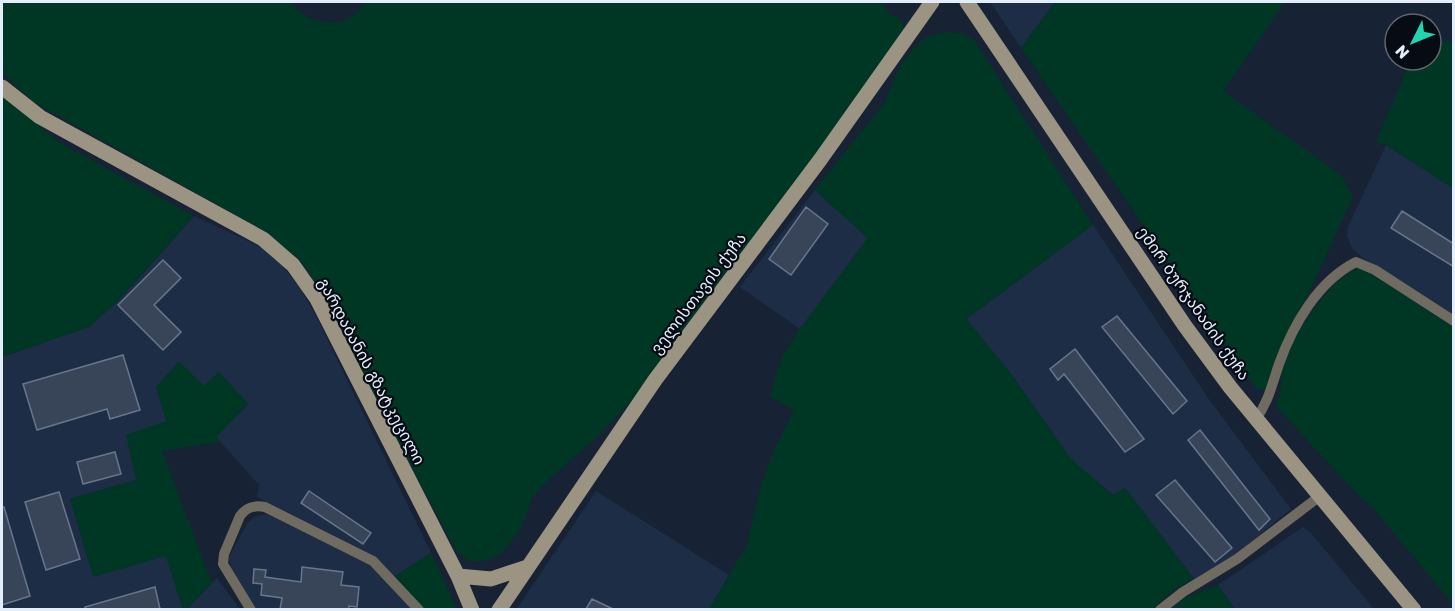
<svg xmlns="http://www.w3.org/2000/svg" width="1455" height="611" viewBox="0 0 1455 611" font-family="Rubik,'Noto Sans Georgian',sans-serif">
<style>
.built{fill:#1d2d45}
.green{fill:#003624}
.building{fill:#384559;stroke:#67768c;stroke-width:1.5}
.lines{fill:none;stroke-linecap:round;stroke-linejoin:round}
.street{stroke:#6f6b60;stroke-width:10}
.secondary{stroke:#9b9483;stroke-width:15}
.labels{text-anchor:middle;stroke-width:4.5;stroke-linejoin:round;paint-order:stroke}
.street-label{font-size:16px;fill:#e4edfa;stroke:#070c14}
</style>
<rect width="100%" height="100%" fill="#172335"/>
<!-- built -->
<path class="built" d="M990,2h65l-34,46z
M1386,145l67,43v127l-89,-56 -12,-11 -5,-12 1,-9z
M815,190l53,48 -68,91 -60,-42z
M194,216l69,32 13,10 24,30 16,28 115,237 -36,23 -22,-21 -116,-58 2,-12 -43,-48 32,-33 -30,-31 -52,48 -30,59 -66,19 96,57 17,53h-181v-252l87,-30 30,-27z
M1093,225l115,173 83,111 -46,38 -27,20 -24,12 -69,-91 -12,7 -42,-35 -59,-85 -46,-56z
M596,491l133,84 -20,34 -193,1z
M267,514l103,51 43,44h-157l-24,-38 -3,-14 19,-35 8,-6z
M1303,527l8,6 63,76h-139l-17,-24z
M217,578l23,31 -54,1z"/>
<!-- green -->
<path class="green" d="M2,2h289c18,25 58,30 74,0h517l9,14h5l7,6v6l-5,9 -131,187 -120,160 -49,52 -52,46 -14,16 -11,29 -18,25 -18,9h-15l-13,-9 -118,-221 -20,-43 -20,-29 -35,-28 -232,-130 -30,-29z
M1055,2h230l-62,89 107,76 13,11 10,19 -48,104 -31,61 -7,27 -10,1 -236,-342z
M944,32l17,1 13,7 119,185 -127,94 46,56 59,84 42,36 12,-7 69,91 -18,9 -24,21h-443l37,-62 14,-58 16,-43 18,-36 -24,-13 10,-36 16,-27 72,-96 -53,-48 70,-88 16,-38 13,-16 11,-10z
M1453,41h1l-1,147 -67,-43 -10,-3 35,-82h20v-15l4,-3z
M2,95l58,48 134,73 -75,84 -30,27 -87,30z
M1359,268l10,4 84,55v277l-81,-97 -16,-14 -80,-87c2,-6 3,-12 5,-18 1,-8 -1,-16 2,-24 10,-26 48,-89 76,-96z
M179,361l25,25 15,-14 29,32 -32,33 4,5 -58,9 50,132 -26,27 -3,-1 -17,-53 -73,21 -23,-78 66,-19 -10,-45 40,-14 -10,-34z
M431,553l26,56h-33l-29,-33z
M1218,585l17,24 -66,1 15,-12z"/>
<!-- building -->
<path class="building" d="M806,207l22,17 -37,51 -22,-16z
M1402,211l52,33v23l-63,-39z
M163,260l18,18 -27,27 27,27 -18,18 -45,-45z
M1117,316l70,85 -14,13 -71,-87z
M1075,349l69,90 -19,13 -61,-78 -6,6 -8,-11z
M123,355l17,55 -30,9 -3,-10 -70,21 -14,-46z
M1200,430l70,89 -11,11 -71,-90z
M115,452l6,22 -38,10 -6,-22z
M1175,480l57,68 -17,14 -59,-67z
M309,491l62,42 -8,11 -62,-41z
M59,492l21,67 -34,11 -21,-68z
M2,507h2l26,89 -28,9z
M302,567l41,5 -2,13 18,2 -2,20 -8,-1v3h-69l2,-11 -21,-3 1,-11 -9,-1 1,-14 12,1 -1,7 36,5z
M155,587l5,22h-75v-2z
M592,599l21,10h-27z"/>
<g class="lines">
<!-- street -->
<path class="street" d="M1256,419c13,-18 16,-35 23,-55 14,-39 39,-83 77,-102l19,8 79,51
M251,610l-28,-46 1,-10 16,-38c7,-9 14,-11 25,-9l108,54 46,49
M1160,610l23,-18 54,-33 83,-63"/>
<!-- secondary -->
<path class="secondary" d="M967,2l218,324 45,61 184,223
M2,87l38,30 223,122 30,26 24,34 141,277 14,34
M458,576l33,3 36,-12
M499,610l156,-230 165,-220 112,-158"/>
</g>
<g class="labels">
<!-- street labels -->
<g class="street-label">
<text transform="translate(698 293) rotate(-53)" y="6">ველისთავის ქუჩა</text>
<text transform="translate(1194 303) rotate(55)" y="6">ემირ ბურჯანაძის ქუჩა</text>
<text transform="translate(372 371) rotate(62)" y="6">გარდაბანის გზატკეცილი</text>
</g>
</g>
<!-- border -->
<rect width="1455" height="611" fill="none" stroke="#e4edfa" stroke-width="6"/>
<!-- north arrow -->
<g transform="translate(1413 42) rotate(227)"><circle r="28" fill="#070c14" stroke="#5f6670" stroke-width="1.5"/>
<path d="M0-4.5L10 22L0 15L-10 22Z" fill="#21d5b0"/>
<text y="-9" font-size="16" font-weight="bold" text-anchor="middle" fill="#e4edfa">N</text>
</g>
</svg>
